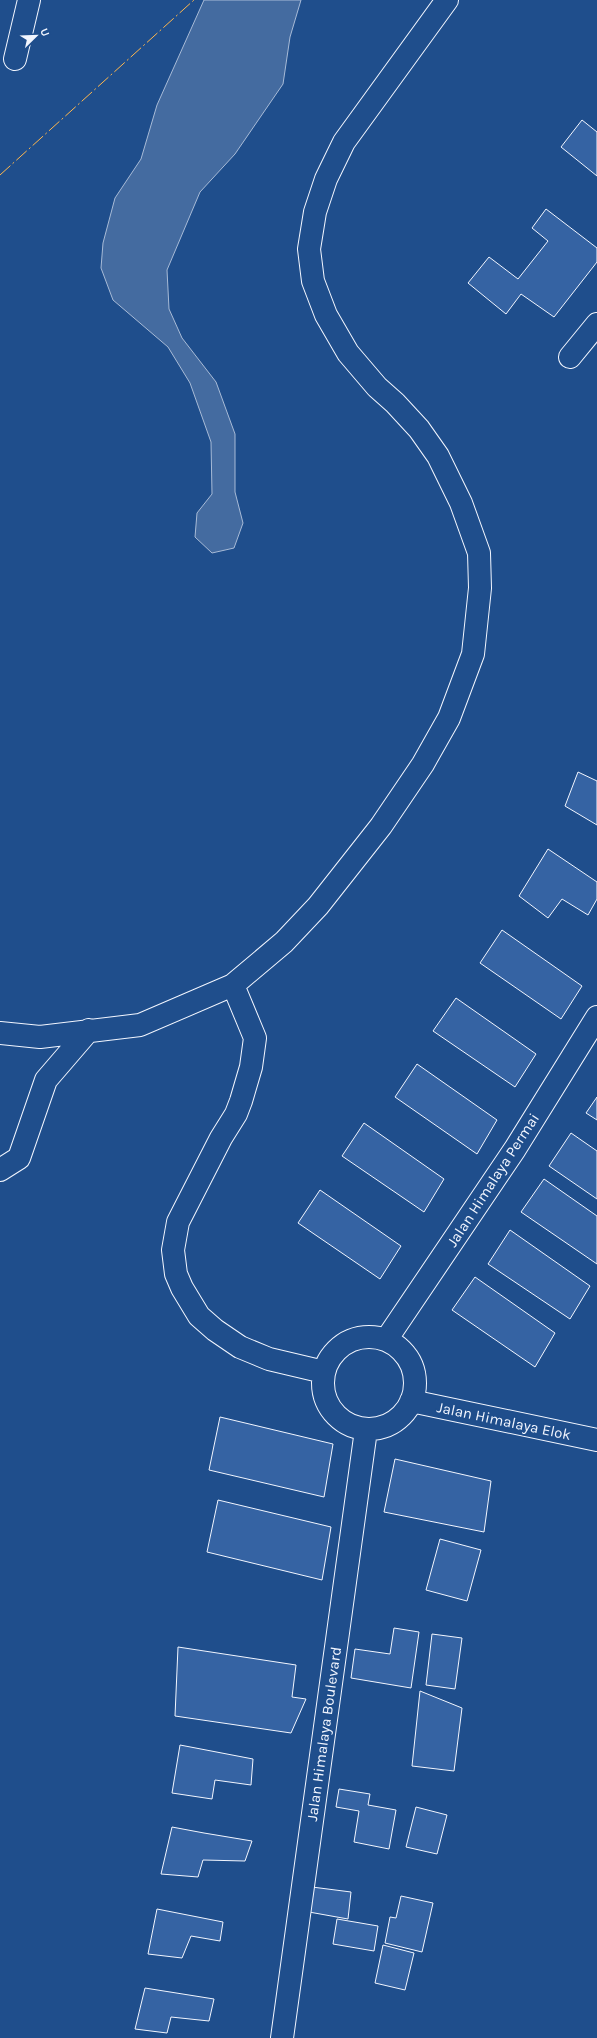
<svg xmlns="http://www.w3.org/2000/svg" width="597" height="2038" viewBox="0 0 597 2038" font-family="Karla,sans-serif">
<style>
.water{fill:#446ba0;stroke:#a8bbd7}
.building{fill:#3563a3;stroke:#f2f6ff}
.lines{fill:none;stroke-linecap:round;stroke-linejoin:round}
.street-casing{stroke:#f2f6ff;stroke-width:24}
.street{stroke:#1f4e8c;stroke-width:22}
.power{stroke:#ffb74d;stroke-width:1;stroke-dasharray:14 3 2 3;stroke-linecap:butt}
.labels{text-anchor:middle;stroke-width:3;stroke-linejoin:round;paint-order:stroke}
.street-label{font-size:15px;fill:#f2f6ff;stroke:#1f4e8c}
</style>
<rect width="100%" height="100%" fill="#1f4e8c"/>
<!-- water -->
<path class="water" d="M204,0h97l-11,37 -7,47 -48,70 -35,38 -33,78 2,39 13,29 34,44 19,52v58l8,31 -9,25 -22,5 -17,-16 2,-24 15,-19 -1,-52 -21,-59 -22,-36 -55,-47 -12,-32 2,-25 12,-45 26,-39 16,-54z"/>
<!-- building -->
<path class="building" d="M582,120l15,12v44l-36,-29z
M546,209l51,39v14l-43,55 -33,-23 -15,20 -38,-31 21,-26 29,22 30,-38 -16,-13z
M578,772l19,9v44l-32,-19z
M548,849l49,33v17l-9,16 -26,-16 -14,19 -29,-22z
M502,930l80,56 -21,33 -81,-56z
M456,998l80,56 -21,33 -82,-56z
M417,1064l80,56 -20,34 -82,-57z
M597,1097v23l-11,-7z
M364,1123l80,56 -20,33 -82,-56z
M571,1133l26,18v48l-48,-33z
M544,1179l53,37v48l-76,-52z
M320,1190l81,56 -21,33 -82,-56z
M510,1230l80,56 -20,33 -82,-55z
M475,1277l80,56 -20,34 -83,-57z
M220,1417l113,27 -9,53 -115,-27z
M395,1459l96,22 -7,51 -100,-20z
M218,1500l113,27 -9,53 -115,-28z
M440,1539l41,11 -14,51 -41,-11z
M394,1628l25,4 -8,56 -60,-10 4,-29 35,5z
M432,1634l30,4 -7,51 -29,-4z
M178,1647l118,18 -4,32 14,2 -15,34 -116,-17z
M420,1691l42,17 -8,63 -42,-5z
M180,1745l73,14 -2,26 -36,-5 -3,19 -40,-6z
M339,1789l31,5 -2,11 28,5 -7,39 -35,-7 5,-31 -23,-4z
M416,1807l31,8 -10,39 -31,-7z
M172,1827l32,6 48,8 -7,20 -42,-1 -5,17 -37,-3z
M312,1887l39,5 -3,27 -39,-7z
M401,1896l32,7 -11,49 -37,-9 5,-26 6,1z
M157,1909l66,13 -3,19 -29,-5 -9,22 -34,-4z
M337,1919l41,7 -4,25 -41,-7z
M383,1945l31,8 -9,37 -30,-7z
M145,1988l69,11 -5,22 -38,-4 -4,16 -32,-4z"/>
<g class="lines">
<!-- street casing -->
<g class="street-casing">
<path id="street" d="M15,59l14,-59
M570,357l27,-33
M233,985l22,53 -4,29 -10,34 -5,13 -15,24 -43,84 -5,28 3,24 6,14 17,28 16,14 25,17 29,12 55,13
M0,1033l40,4 100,-12 93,-40 51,-43 34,-36 63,-80 42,-62 26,-46 24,-64 7,-66 -1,-35 -18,-50 -23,-47 -19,-27 -24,-26 -18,-16 -29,-34 -22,-38 -13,-34 -4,-32 6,-37 11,-33 18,-37 103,-142
M0,1170l19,-12 27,-78 43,-50
M323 1383a46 46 0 1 1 92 0a46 46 0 1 1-92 0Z
M386,1340l129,-191 82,-132
M411,1401l186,39
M282,2038l84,-608"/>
</g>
<!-- street -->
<use href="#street" class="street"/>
<!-- power -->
<path class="power" d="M0,175l194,-175"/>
</g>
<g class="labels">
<!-- street labels -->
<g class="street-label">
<text transform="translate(493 1180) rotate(-57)" y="5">Jalan Himalaya Permai</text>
<text transform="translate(504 1421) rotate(12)" y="5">Jalan Himalaya Elok</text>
<text transform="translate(324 1734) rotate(-82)" y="5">Jalan Himalaya Boulevard</text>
</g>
</g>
<!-- north arrow -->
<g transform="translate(36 36) rotate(67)" stroke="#1f4e8c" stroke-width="3" paint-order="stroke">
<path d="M0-3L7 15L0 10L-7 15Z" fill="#f2f6ff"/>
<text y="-6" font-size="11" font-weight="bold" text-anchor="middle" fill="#f2f6ff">U</text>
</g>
</svg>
